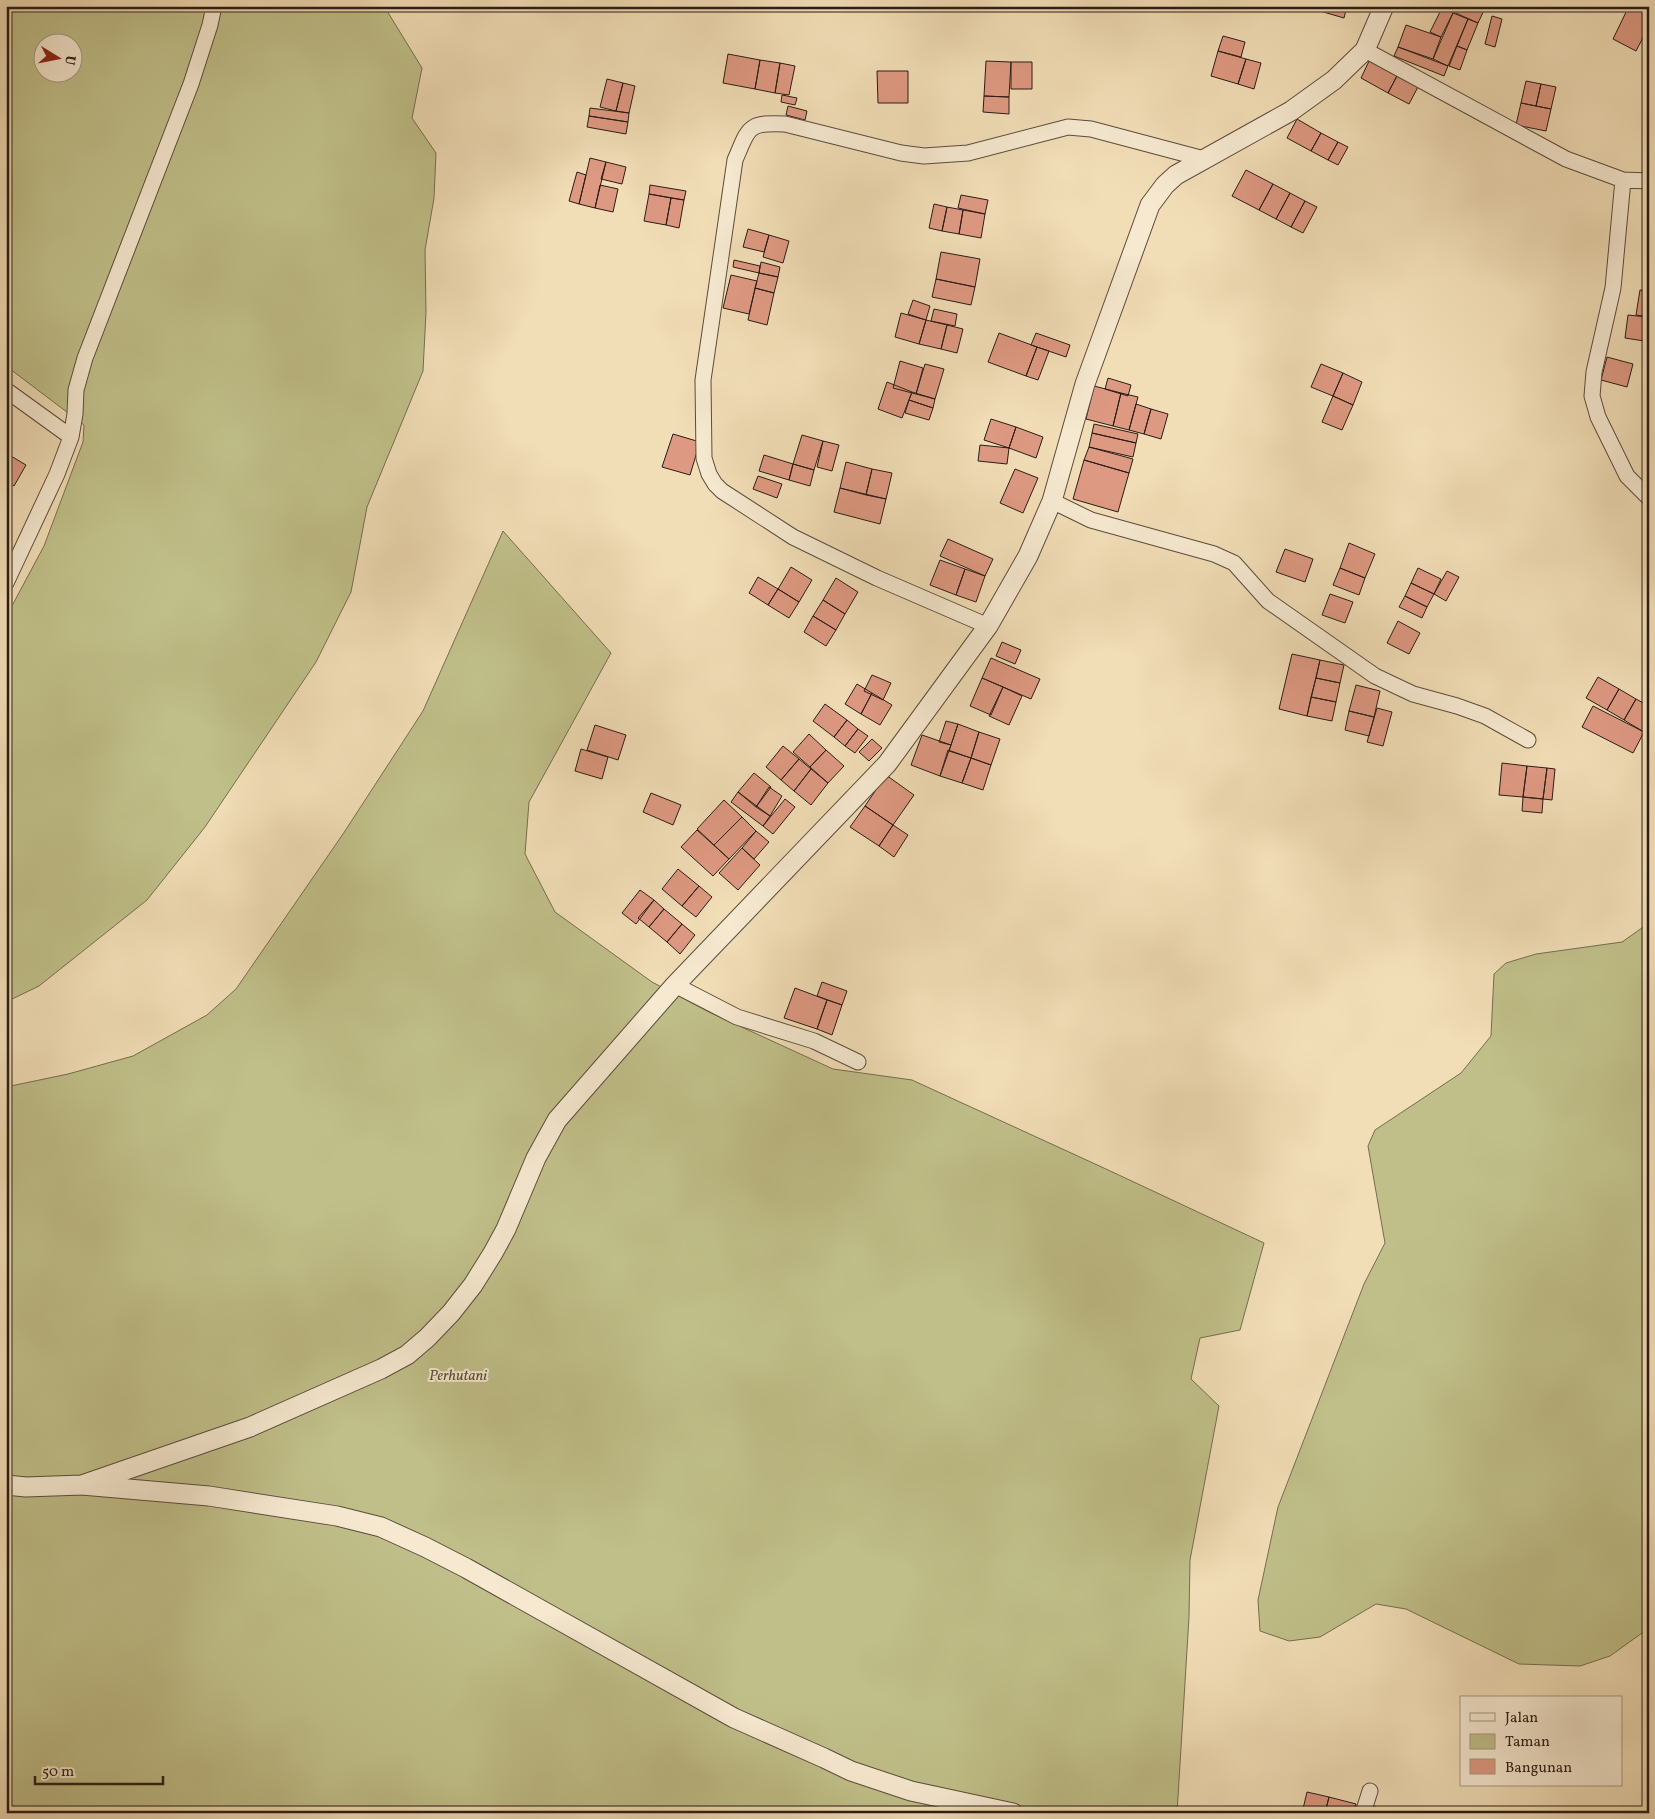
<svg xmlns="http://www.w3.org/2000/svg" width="1655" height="1819" viewBox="0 0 1655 1819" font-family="Vollkorn,serif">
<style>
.green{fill:#c0bf89;stroke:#756e4e;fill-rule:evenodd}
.building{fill:#de9982;stroke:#2a1c14}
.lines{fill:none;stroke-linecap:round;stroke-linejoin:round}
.minor-casing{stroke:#5c4c3c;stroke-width:17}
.tertiary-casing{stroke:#5c4c3c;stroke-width:21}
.minor{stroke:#f6e9d0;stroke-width:15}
.tertiary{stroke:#f6e9d0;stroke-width:19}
.labels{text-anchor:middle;stroke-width:4;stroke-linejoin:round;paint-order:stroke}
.park-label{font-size:15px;font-style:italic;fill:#574d37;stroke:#f6e9d0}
</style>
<rect width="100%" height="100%" fill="#f1ddb6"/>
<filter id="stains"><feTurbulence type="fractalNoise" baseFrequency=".004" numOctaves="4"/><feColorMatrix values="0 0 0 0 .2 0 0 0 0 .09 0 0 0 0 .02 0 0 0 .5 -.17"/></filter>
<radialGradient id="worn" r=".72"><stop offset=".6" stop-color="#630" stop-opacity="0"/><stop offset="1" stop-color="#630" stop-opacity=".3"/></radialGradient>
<!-- green -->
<path class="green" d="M6,6h378l38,62 -10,50 24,35 -2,45 -9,52 1,62 -3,59 -56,136 -16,85 -35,70 -111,165 -58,73 -108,86 -33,16v-385l38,-71 39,-104 1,-17 -78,-59zM42,42h30v30h-30z
M503,531l108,122 -82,149 -4,52 30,58 97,70 57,30 124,57 79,11 194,89 158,74 -24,87 -40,8 -9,41 28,27 -29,154 -1,57 -12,196h-1171v-726l62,-13 65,-18 74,-41 29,-26 107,-155 80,-123z
M1649,923v705l-39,28 -30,10 -61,-2 -113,-55 -30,-5 -56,33 -31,4 -29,-10 -2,-31 20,-93 86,-223 21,-41 -17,-97 7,-16 86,-57 30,-37 3,-62 12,-11 30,-9 86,-12z"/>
<!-- building -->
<path class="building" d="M1322,6h25l-3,12 -24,-7z
M1440,6h46l-8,17z
M1629,6h20v20l-13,25 -23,-12z
M1442,8l11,5 -12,24 -11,-5z
M1453,13l15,6 -20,47 -15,-7z
M1492,16l10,3 -7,28 -10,-3z
M1468,19l10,4 -11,27 -10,-4z
M1406,25l35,12 -8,22 -35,-12z
M1223,36l22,6 -4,15 -23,-6z
M1457,46l10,4 -7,20 -11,-4z
M1398,47l50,19 -4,10 -50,-20z
M1218,51l28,8 -8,25 -27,-8z
M728,54l32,6 -5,29 -32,-6z
M1246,59l15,4 -7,26 -16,-5z
M1370,59l28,15 -10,19 -27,-15z
M760,60l20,3 -5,30 -20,-4z
M986,61l25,1 -2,35 -25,-1z
M1011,62h21v27h-21z
M780,63l15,3 -6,29 -14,-2z
M877,71h31v32h-30z
M1398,74l21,11 -10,19 -21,-11z
M607,79l16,4 -7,28 -16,-4z
M1526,81l15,3 -5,22 -15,-3z
M623,83l12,3 -6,27 -13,-2z
M1541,84l15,3 -5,22 -15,-3z
M782,95l15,3 -2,7 -14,-3z
M984,96l25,1v17l-26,-2z
M1521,103l30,6 -5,22 -30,-6z
M788,106l19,5 -2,9 -19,-5z
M590,108l39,5 -1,9 -39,-6z
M589,116l39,6 -2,12 -39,-7z
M1297,119l24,14 -10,18 -24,-13z
M1321,133l17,9 -10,18 -17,-9z
M1338,142l10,5 -10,18 -10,-5z
M590,158l16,4 -11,46 -16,-4z
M606,162l20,5 -4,17 -21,-5z
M1246,170l27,14 -14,26 -27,-14z
M577,172l9,3 -7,29 -10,-3z
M1273,184l17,9 -14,26 -17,-9z
M600,185l18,4 -5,23 -18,-4z
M650,185l36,6 -2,9 -35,-6z
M1290,193l15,8 -14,26 -15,-8z
M649,194l22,4 -5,27 -22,-4z
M961,195l27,5 -3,14 -27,-6z
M671,198l13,2 -5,28 -13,-3z
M1305,201l12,6 -14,26 -12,-6z
M934,204l13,3 -5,24 -13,-3z
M947,207l16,3 -4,24 -17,-3z
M963,210l22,4 -4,24 -22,-4z
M748,229l21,6 -5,17 -21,-5z
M769,235l20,6 -6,22 -20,-6z
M941,252l39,7 -5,28 -39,-8z
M734,260l26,6 -1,7 -26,-6z
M761,262l19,5 -2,10 -19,-4z
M759,273l19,4 -4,16 -19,-5z
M731,275l26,6 -8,33 -26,-6z
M936,279l39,8 -4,18 -39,-8z
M755,288l19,5 -7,32 -19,-5z
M1640,290l9,1v26l-13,-2z
M913,300l17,6 -4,14 -18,-6z
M934,309l23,5 -2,12 -24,-5z
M901,313l25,7 -7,24 -24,-7z
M1628,315l19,2 -3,24 -19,-3z
M1647,317l2,1v24l-5,-1z
M926,320l21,5 -6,24 -22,-5z
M947,325l16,4 -6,24 -16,-4z
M999,333l38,14 -11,29 -38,-14z
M1036,333l34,12 -4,12 -35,-12z
M1037,347l12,4 -11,29 -12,-4z
M1607,357l26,7 -6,23 -26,-7z
M900,361l23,7 -7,26 -23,-6z
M925,364l19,5 -9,30 -19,-5z
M1321,364l22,9 -10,23 -22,-9z
M1343,373l19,9 -9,23 -20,-9z
M1108,378l23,7 -3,11 -23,-7z
M887,382l25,10 -10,26 -24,-9z
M1094,386l27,7 -8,33 -27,-7z
M912,392l23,7 -2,9 -24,-8z
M1121,393l17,4 -9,33 -16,-4z
M1333,396l20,9 -11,25 -20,-8z
M909,400l24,8 -4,12 -24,-7z
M1136,404l15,5 -7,25 -15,-4z
M1151,409l17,5 -7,25 -17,-5z
M991,419l25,8 -7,21 -25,-8z
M1094,424l44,10 -2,9 -44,-10z
M1016,427l27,10 -7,21 -27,-10z
M1092,433l44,10 -3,14 -44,-10z
M673,434l27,8 -10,33 -28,-8z
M802,435l21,6 -9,29 -21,-6z
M823,441l16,4 -7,26 -15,-4z
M980,445l29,3 -2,16 -29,-3z
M1089,447l44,12 -4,14 -45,-13z
M764,455l29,9 -4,16 -30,-9z
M11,456l15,9 -12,21 -8,-5v-17z
M1084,460l45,13 -11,39 -45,-13z
M846,462l26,7 -6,26 -26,-7z
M793,464l21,6 -4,16 -21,-6z
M872,469l20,4 -6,26 -20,-4z
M1015,469l23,9 -15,35 -23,-10z
M758,476l24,8 -5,14 -24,-9z
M840,488l46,11 -6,25 -46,-12z
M948,539l45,20 -8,17 -45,-20z
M1349,543l26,11 -10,24 -25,-10z
M1285,549l28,10 -8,23 -29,-10z
M940,560l25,9 -9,26 -26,-10z
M791,567l21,13 -13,22 -21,-13z
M1340,568l25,10 -6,17 -26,-10z
M1418,568l23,11 -7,15 -23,-11z
M965,569l20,7 -9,26 -20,-7z
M1447,571l12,6 -13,24 -12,-7z
M758,577l20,12 -10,16 -19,-12z
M836,578l22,14 -13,22 -22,-14z
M1411,583l23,11 -7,13 -22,-11z
M778,589l21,13 -10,16 -21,-13z
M1330,594l23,8 -8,21 -23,-8z
M1405,596l22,11 -5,11 -23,-11z
M823,600l22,14 -9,16 -23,-14z
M813,616l23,14 -10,16 -22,-14z
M1398,621l22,12 -11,21 -22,-11z
M1002,642l19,8 -6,14 -19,-8z
M1292,654l28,6 -13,56 -28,-7z
M991,658l49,21 -9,20 -49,-21z
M1320,660l24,5 -4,18 -24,-5z
M872,675l19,8 -8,17 -19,-9z
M1598,677l21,12 -12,21 -21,-12z
M982,678l21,9 -12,28 -21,-9z
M1316,678l24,5 -4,19 -25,-5z
M857,684l15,9 -11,21 -16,-10z
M1356,685l24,6 -6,26 -25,-6z
M1003,687l19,9 -13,29 -20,-9z
M1619,689l17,10 -12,21 -17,-10z
M872,693l20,12 -12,20 -19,-11z
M1311,697l25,5 -4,19 -25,-5z
M1636,699l13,7v18l-5,8 -20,-12z
M825,704l22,16 -13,17 -21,-16z
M1593,706l51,26 -11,21 -51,-26z
M1377,708l15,4 -9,34 -16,-4z
M1349,711l25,6 -5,19 -24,-6z
M847,720l11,9 -13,17 -11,-9z
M946,721l12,3 -7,21 -12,-3z
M958,724l21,8 -8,26 -22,-7z
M595,725l31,10 -8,25 -31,-10z
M858,729l10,7 -13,17 -10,-7z
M979,732l21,7 -9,26 -20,-7z
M809,734l17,16 -16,17 -17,-15z
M922,735l29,10 -11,31 -29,-11z
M872,739l10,9 -13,13 -10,-9z
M783,746l16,13 -18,21 -15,-13z
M581,749l27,8 -6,22 -27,-8z
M826,750l18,16 -16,17 -18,-16z
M948,750l23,8 -9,25 -22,-7z
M971,758l20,7 -8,25 -21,-7z
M799,759l12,10 -17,22 -13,-11z
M1502,763l25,3 -4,31 -24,-2z
M1527,766l20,2 -4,31 -20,-2z
M1547,768l8,1 -3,31 -9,-1z
M811,769l17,14 -17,22 -17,-14z
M754,773l17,14 -15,20 -18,-15z
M886,775l28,20 -21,30 -28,-19z
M769,787l13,9 -12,20 -14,-9z
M738,792l32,24 -7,10 -32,-24z
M651,793l30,12 -8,20 -30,-13z
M1523,797l20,2 -1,14 -20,-2z
M785,799l10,8 -22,27 -10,-8z
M724,800l18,17 -28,28 -17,-16z
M865,806l28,19 -14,21 -29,-19z
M742,817l14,14 -27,28 -15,-14z
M893,825l15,10 -14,22 -15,-11z
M697,830l32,29 -16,17 -32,-29z
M756,831l13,11 -15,17 -12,-11z
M742,848l18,17 -22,25 -19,-17z
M678,869l21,17 -17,20 -20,-17z
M699,886l13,11 -16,20 -14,-11z
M640,890l14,10 -18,24 -14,-11z
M654,900l10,9 -15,18 -11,-9z
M664,909l18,15 -15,18 -18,-15z
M682,924l13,11 -15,19 -13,-12z
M822,982l25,9 -5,14 -25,-9z
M795,988l32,12 -10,29 -33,-11z
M827,1000l15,5 -10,30 -15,-6z
M1307,1792l22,5 -4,16h-23z
M1329,1797l27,7 -3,9h-28z
M1370,1805l21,8h-23z"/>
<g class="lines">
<!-- minor casing -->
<g class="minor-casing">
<path id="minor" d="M1365,50l201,109 57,21 26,1
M1623,180l-10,108 -19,84 -2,24 6,21 29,59 22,22
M6,390l65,47
M1052,501l39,19 123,34 20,9 34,38 107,75 38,18 44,12 28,10 43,24
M6,583l51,-109 14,-37 4,-23 1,-24 9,-32 106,-274 19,-59 4,-19
M988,626l-111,-48 -84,-41 -71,-46 -7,-7 -6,-10 -5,-16 -1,-78 32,-220c14,-32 12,-38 50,-36l116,29 23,3 44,-3 100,-26 23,2 113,30
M675,985l62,32 77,24 44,21
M1363,1813l7,-22"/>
</g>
<!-- tertiary casing -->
<g class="tertiary-casing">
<path id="tertiary" d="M6,1485l20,2 56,-2 127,11 128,20 44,11 44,20 41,21 268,150 90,40 27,13 60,20 102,22
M82,1485l168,-58 131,-58 26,-14 20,-17 24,-25 22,-28 20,-32 13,-24 30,-71 21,-38 118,-135 212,-221 101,-138 40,-70 24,-55 33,-117 65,-179 15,-20 11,-10 115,-64 43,-31 31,-30 19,-44"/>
</g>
<!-- minor -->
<use href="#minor" class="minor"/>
<!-- tertiary -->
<use href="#tertiary" class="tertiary"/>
</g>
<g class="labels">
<!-- park labels -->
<g class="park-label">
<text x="458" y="1380">Perhutani</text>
</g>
</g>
<!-- margin -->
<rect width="1655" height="1819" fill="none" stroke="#f1ddb6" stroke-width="25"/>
<rect x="8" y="8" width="1640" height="1804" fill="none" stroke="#2a1c14" stroke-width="2.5"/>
<rect x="12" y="12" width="1630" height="1794" fill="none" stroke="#2a1c14"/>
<!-- legend -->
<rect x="1460" y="1696" width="162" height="90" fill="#f6e9d0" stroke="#a49785"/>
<rect x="1470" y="1713" width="25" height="8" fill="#f6e9d0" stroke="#a49785"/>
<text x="1505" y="1722" font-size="15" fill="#2a1c14">Jalan</text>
<rect x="1470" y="1734" width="25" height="15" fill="#c0bf89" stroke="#a49785"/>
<text x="1505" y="1746" font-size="15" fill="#2a1c14">Taman</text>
<rect x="1470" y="1759" width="25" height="15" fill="#de9982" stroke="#a49785"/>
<text x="1505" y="1772" font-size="15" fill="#2a1c14">Bangunan</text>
<!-- north arrow -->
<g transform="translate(58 58) rotate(100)"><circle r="24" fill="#f6e9d0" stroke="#a49785"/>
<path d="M0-4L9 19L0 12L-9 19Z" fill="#8f2418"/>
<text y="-8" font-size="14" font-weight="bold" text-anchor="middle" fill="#2a1c14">U</text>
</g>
<!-- scale -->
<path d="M35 1776v8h128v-8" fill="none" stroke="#2a1c14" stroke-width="2.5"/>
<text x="42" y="1776" font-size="15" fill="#2a1c14" stroke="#f6e9d0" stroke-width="4" paint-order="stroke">50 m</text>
<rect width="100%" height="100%" filter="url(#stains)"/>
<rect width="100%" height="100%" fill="url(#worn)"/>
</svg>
